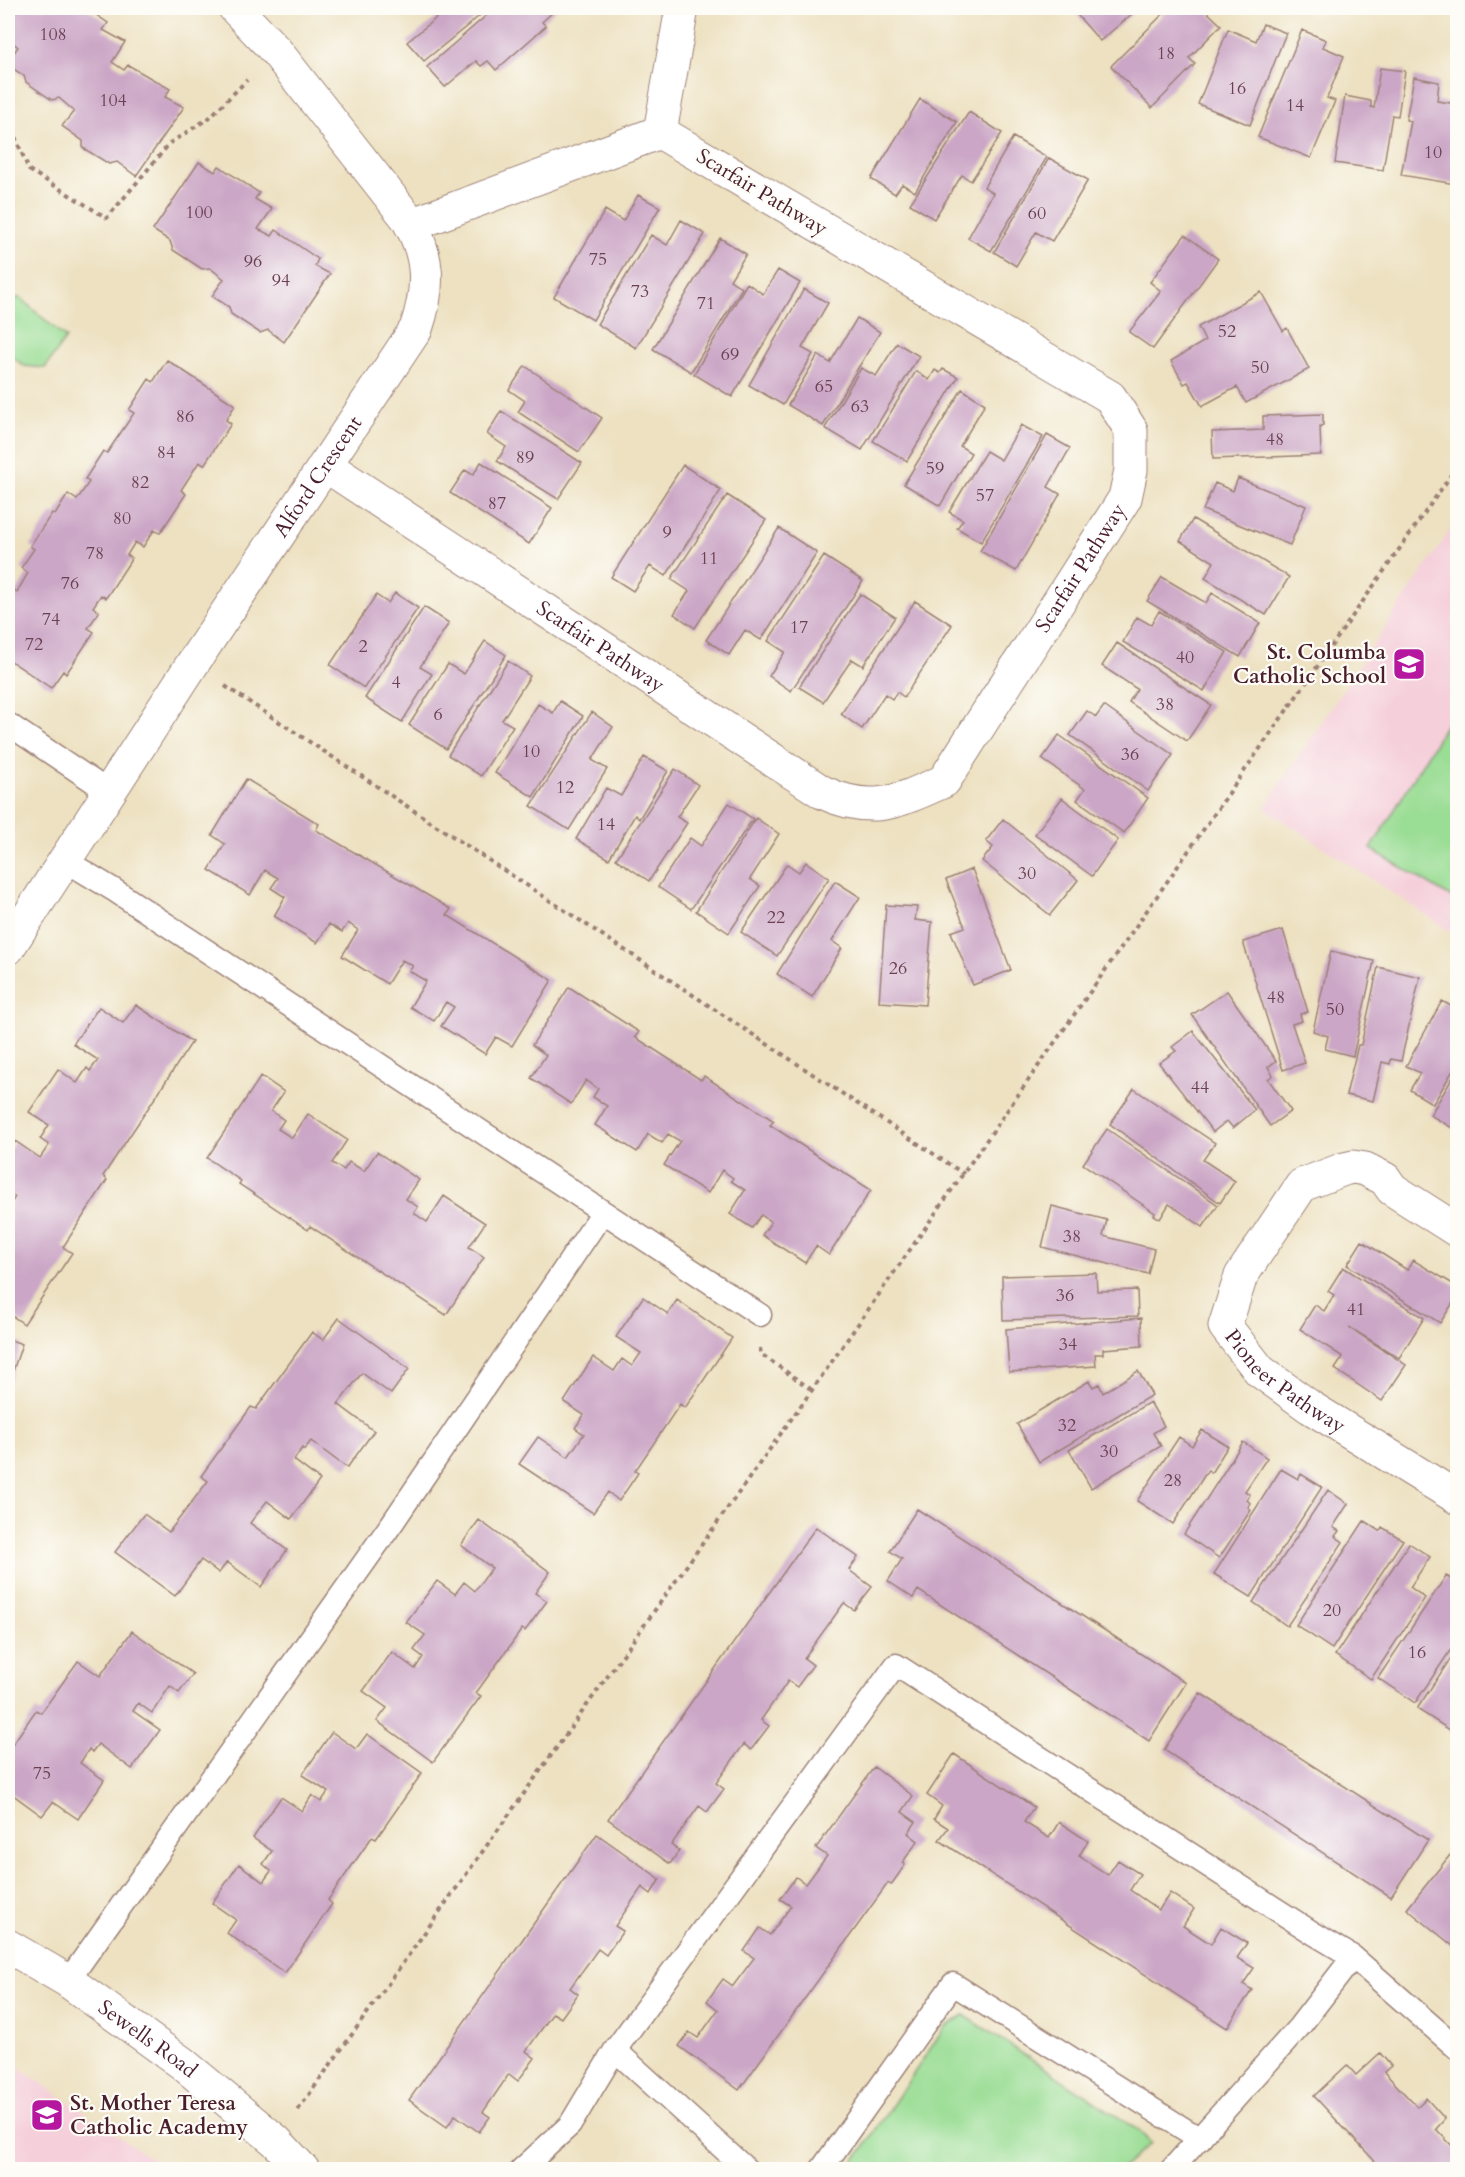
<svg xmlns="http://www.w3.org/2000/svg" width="1465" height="2177" viewBox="0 0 1465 2177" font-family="Cardo,serif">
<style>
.built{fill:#f5cfda}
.green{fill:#9add94;stroke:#727e60;stroke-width:1.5}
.building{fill:#cba6c6}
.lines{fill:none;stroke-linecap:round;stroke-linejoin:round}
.service-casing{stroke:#9c8076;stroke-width:25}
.minor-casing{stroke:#9c8076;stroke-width:35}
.tertiary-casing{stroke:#9c8076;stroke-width:35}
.path{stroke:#9c8076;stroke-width:4;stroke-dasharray:4.5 4.5;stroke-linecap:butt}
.service{stroke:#fff;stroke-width:22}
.minor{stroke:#fff;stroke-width:33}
.tertiary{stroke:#fff;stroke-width:33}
.labels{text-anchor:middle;stroke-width:4.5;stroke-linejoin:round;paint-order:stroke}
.number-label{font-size:18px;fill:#6a4152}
.street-label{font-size:21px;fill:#4a1f2b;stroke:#fdfcf7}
.poi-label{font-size:21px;font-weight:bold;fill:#4a1f2b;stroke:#fdfcf7;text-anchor:end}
</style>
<rect width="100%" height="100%" fill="#fdfcf7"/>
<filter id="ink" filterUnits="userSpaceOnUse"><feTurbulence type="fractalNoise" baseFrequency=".0167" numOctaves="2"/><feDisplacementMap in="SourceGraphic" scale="12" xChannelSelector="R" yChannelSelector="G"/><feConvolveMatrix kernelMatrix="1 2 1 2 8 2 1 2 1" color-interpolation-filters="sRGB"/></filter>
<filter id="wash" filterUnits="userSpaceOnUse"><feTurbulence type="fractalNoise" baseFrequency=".008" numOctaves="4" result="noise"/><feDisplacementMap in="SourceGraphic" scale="24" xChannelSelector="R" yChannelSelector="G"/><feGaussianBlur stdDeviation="1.35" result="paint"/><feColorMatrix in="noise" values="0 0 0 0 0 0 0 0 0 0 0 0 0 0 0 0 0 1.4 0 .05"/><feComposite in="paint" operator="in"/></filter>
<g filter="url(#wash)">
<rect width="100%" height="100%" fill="#ede1c1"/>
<!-- built -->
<path class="built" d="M1457,520v416l-193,-128z
M8,2060l158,109h-158z"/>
<!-- green -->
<path class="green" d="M8,298h12l46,40 -21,30 -21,-2 -16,-13z
M1457,706l1,195h-1l-86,-52z
M964,2015l174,115 13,13 -30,26h-272l96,-142z"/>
<g id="blocks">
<!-- building -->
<path class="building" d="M8,8h78l22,15 -5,7 22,12 -13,20 12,8 4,-5 42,24 -5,8 19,10 -48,69 -19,-14 -8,2 -26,-16v-7l-21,-15 12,-15 -15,-13 -7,2 -26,-18 -2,-6 -16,-11v-4l10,-14 -10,-8z
M437,8h52l-65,53 -17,-19 29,-24 -4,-6z
M495,8h60l1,1 -14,13 4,4 -50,44 -8,-9 -7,5 -5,-5 -31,26 -18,-20z
M1071,8h68l-39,33z
M1169,8h34l18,17 -32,33 6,6 -43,44 -41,-42z
M1263,24l23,9 -36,92 -52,-21 30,-75 28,12z
M1302,30l24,10 -3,7 21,9 -17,42 8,3 -24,57 -53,-21z
M1380,68l25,3 -7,45 -6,-1 -9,55 -48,-7 10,-67 26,5v6l3,1z
M1414,77l25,5 -2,19 21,3v64l-3,16 -54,-9 10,-54 -5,-1z
M920,99l37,23 -42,70 -13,-8 -7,10 -24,-15z
M969,112l33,21 -31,48 -9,-6 -28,44 -24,-15z
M1013,137l34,20 -56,94 -23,-13 25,-45 -9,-6z
M1049,158l39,22 -36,61 -16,-9 -20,34 -22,-14z
M199,162l16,10 4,-6 40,27 -4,6 17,10 -14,20 14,7 4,-6 42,29 -3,7 15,8 -46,68 -16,-12 -8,3 -29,-19 -2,-7 -17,-11 12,-17 -14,-11 -8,1 -29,-19 -3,-9 -17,-11z
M638,195l22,12 -67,113 -39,-23 51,-87 18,11z
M681,220l24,14 -69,114 -39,-24 54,-89 16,10z
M1185,235l33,24 -65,90 -24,-17 32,-41 -11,-9z
M720,238l26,16 -16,26 12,8 -51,84 -38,-23z
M778,270l22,13 -68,114 -38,-23 53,-91 16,11z
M804,289l24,14 -26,45 11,6 -30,51 -34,-20z
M1261,292l22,39 4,-3 22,41 -63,34 -9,-16 -35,19 -14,-24 -4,2 -13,-23 34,-20 -7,-14z
M857,318l23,14 -57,94 -35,-21 30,-50 12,8z
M897,343l22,13 -57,94 -37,-22 36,-60 15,8z
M167,360l68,45 -9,15 5,4 -27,41 -5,-3 -18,28 5,4 -26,39 -6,-3 -11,17 -8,-5 -8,13 5,3 -26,40 -5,-3 -8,12 6,5 -11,16 6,4 -28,42 -3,-3 -12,17 -43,-29v-61l5,-8 4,2 11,-19 -7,-5 13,-19 -4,-3 22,-33 3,2 13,-21 9,6 12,-18 -4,-3 18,-28 4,2 27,-40 -5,-3 20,-31 4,3z
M525,366l77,52 -23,34 -61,-40 7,-11 -16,-11z
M943,369l15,8 -51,84 -34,-20 43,-70 13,9 6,-10 5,3z
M962,389l23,15 -25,42 11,7 -31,53 -36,-22z
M501,411l81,52 -24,36 -61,-38 9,-14 -19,-13z
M1323,414v11l-3,1 1,29 -108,4 -1,-27 51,-2v-14z
M1021,425l22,12 -62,105 -24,-14 6,-8 -14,-8 37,-61 15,9z
M1047,435l23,13 -22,39 12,7 -44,77 -36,-20z
M481,462l71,46 -23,36 -79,-51 15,-23 8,5z
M683,465l38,25 -55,86 -16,-10 -17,25 -22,-14z
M1238,478l68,28 -16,39 -87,-35 12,-27 18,8z
M727,495l39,25 -71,108 -21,-14 15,-23 -18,-12z
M1193,519l96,58 -23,38 -61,-37 9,-16 -34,-21z
M779,528l38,25 -56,87 -16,-10 -16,25 -23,-15z
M824,556l39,25 -72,110 -22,-15 16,-24 -17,-11z
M1162,577l44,26 6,-10 48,30 -20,34 -93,-56z
M395,593l23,15 -54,80 -34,-23 46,-70 12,8z
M860,594l35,23 -32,49 -11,-7 -29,43 -24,-15z
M915,601l37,24 -48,72 -7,-5 -5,7 -7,-5 -23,35 -21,-15z
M424,607l25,16 -29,44 12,7 -30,48 -37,-24z
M1159,611l68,41 -23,39 -81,-49 14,-25 14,8z
M485,641l21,14 -60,94 -37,-24 39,-61 16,10z
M1117,643l94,62 -24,36 -58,-39 8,-13 -35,-23z
M508,661l22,15 -28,44 11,6 -32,50 -33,-21z
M560,701l23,15 -50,81 -38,-24 43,-69 15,9z
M1104,706l69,49 -25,36 -78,-56 17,-24 9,6z
M592,712l21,15 -21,33 15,9 -38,61 -38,-24z
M1059,735l89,63 -24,35 -47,-33 8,-11 -43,-30z
M644,757l24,14 -29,48 -4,-4 -26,44 -33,-20 30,-51 15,8z
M675,769l23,16 -21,32 10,6 -38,58 -33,-22z
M246,779l73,45 -3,6 135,79 -4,6 105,65 -40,66 -16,-9 -11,17 -44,-28 13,-19 -8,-5 -12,19 -24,-14 16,-26 -17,-10 4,-5 -11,-6 -15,24 -45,-28 16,-26 -10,-7 -6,9 -13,-8 -12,19 -43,-27 11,-19 -14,-9 7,-10 -13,-8 -15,25 -41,-25 16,-26 -13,-9z
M1062,798l56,42 -26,36 -57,-42z
M729,803l24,16 -62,90 -33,-22 32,-49 11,8z
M756,818l23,16 -29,45 10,7 -31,47 -33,-22z
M1003,819l75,61 -28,35 -68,-54 11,-14 -7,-6z
M806,862l23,16 -52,78 -36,-24 46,-68 12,8z
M972,869l39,101 -38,15 -22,-53 14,-5 -19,-47z
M835,881l25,16 -28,44 10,7 -30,49 -35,-23z
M886,905l31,2 -2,13 17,2 -7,83 -46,-3z
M1283,930l25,82 -8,2 2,7 -10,3 13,39 -22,7 -40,-128z
M1331,951l43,10 -21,95 -28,-7 3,-13 -15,-5z
M1378,967l42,10 -19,84 -10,-2 -1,5 -8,-2 -9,39 -27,-6 12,-50h3z
M569,987l70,45 -4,5 66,43 3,-4 70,45 -4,4 101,65 -42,65 -13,-9 -11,17 -43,-28 9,-13 -10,-7 -9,13 -22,-14 15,-24 -14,-9 2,-3 -11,-8 -14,23 -44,-28 16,-24 -12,-7 -6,9 -14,-9 -11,18 -42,-27 12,-19 -14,-9 5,-8 -12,-9 -15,24 -40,-26 15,-23 -14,-10z
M1227,991l49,70 -8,6 5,8 -5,4 23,32 -21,15 -78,-111z
M1442,1001l16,9v52l-25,42 -23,-14 10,-17 -14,-7z
M136,1005l56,37 -89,134 4,4 -44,67 9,6 -48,71 -16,-11v-90l3,-6 -3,-2v-7l7,-11 -7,-5v-40l7,-11 25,17 9,-13 -9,-6 9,-14 -20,-13 29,-43 19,14 10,-15 3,3 8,-11 -25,-16 26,-37 24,16z
M1193,1031l62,79 -22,18 -6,-7 -14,11 -54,-69 17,-12 -4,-4z
M1458,1069v55l-4,5 -24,-14z
M261,1076l23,16 -13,19 13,9 -6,9 14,9 16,-24 39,26 -15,23 12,7 5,-8 15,9 13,-19 42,28 -13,19 12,8 -4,6 13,9 17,-26 41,27 -16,24 15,10 -38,58 -136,-89 -2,4 -69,-46 2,-3 -34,-23z
M1134,1089l81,54 -12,17 32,21 -15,22 -110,-79z
M1107,1129l111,76 -15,22 -34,-23 -9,15 -6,-4 1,-2 -72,-49z
M1052,1206l55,14 -4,16 51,13 -6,25 -106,-27z
M1362,1241l45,29 6,-10 45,27v8l-18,28 -93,-58z
M1343,1267l81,51 -25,40 -50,-31 57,38 -24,36 -47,-32 8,-12 -43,-28 15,-24 9,6 10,-16 -6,-4z
M1096,1273l1,18 40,-1 1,26 -135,4 -1,-44z
M643,1297l25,17 9,-14 55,38 -47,70 -5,-4 -45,67 3,2 -19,28 -11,-9 -15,21 -74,-49 19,-27 30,20 16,-23 -9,-6 9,-13 -20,-13 29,-45 21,14 8,-12 10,7 9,-13 -25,-16z
M339,1318l70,51 -18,25 -29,-21 -24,31 36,27 -27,37 -36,-27 -7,9 -2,-2 -8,12 26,20 -29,39 -24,-18 -17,22 37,27 -26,37 -34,-25 -8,11 -18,-13 -26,36 -60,-44 29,-38 25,18 39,-51 -7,-5 50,-69 5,2 56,-77 11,8z
M1141,1318l1,28 -39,3v5h-8l1,12 -87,6 -3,-43z
M8,1339l14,5 -14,42z
M1138,1371l14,24 -113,67 -22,-38 72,-43 4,6 6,-3 4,9z
M1150,1402l14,24 -11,7 8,13 -70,42 -22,-38z
M1202,1430l26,16 -17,27 -3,-3 -35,54 -36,-23 42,-64 13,9z
M1243,1442l24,16 -22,33 5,4 -3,5 3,3 -2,4 3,3 -32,48 -35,-24z
M1281,1469l17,10 3,-5 21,13 -71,110 -37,-23z
M1328,1490l20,14 -15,23 6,4 -4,5 8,6 -56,84 -34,-24z
M917,1509l269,174 -37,58 -231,-151 -5,8 -25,-17 14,-22 -12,-8z
M479,1520l71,52 -15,21 12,8 -22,30 -3,-2 -46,64 5,3 -48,66 -56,-41 10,-13 -24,-17 29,-39 23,17 8,-12 -9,-7 11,-15 -19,-13 31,-41 18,13 9,-12 11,9 17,-23 -31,-23z
M1364,1521l16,10 2,-4 21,13 -71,109 -36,-24z
M816,1527l42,30 -9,13 23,17 -18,23 -10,-7 -40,55 9,7 -16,22 -9,-6 -27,39 8,6 -18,24 -7,-6 -28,39 8,6 -17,23 -8,-6 -28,39 8,6 -9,13 -62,-45z
M1409,1543l21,14 -20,30 15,11 -54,81 -36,-24z
M1446,1576l12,7v56l-43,64 -37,-25z
M132,1631l61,43 -14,19 -9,-7 -18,27 -14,-10 -5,8 27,19 -28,39 -34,-25 -6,8 -3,-3 -9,14 24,17 -26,39 -25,-17 -11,14 -34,-25v-40l28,-41 5,3 37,-52 22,15z
M1458,1647v78l-5,7 -36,-23z
M1200,1693l228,147 -37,57 -227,-147z
M332,1732l24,17 11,-15 55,39 -46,66 -4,-2 -44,63 4,4 -47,69 -58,-40 9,-13 -24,-17 27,-39 24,18 8,-11 -8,-7 9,-13 -19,-13 28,-41 21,14 10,-16 9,7 7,-10 -26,-17z
M954,1754l80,53 -10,15 25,16 10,-16 29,19 -9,15 29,19 10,-15 22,14 -10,16 29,20 11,-17 24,16 -11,17 28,18 10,-17 26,16 -10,15 17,10 -11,16 9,6 -25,38 -288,-188 9,-12 -14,-9 8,-13 -15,-11z
M874,1767l39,29 -11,16 14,10 -8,11 10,8 -16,22 3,2 -14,20 -3,-2 -149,207 -60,-44 10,-14 9,6 20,-28 -11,-9 16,-22 10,7 21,-28 -10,-7 16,-23 10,7 21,-29 -11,-7 16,-22 10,7 21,-28 -11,-8z
M597,1834l63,45 -9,15 -9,-7 -27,39 8,5 -17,24 -8,-6 -28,39 8,6 -17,24 -8,-5 -27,38 9,7 -17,23 -9,-7 -26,38 7,5 -11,15 -24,-17 -8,12 -38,-27z
M1450,1855l8,6v89l-51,-41z
M1380,2053l11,13 -7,6 33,35 9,-9 19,21 -9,10 22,23v18h-75l-69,-74 33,-31 9,10z
M629,2162l5,8h-15z"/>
</g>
</g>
<g filter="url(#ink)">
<use href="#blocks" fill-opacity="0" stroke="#9c8076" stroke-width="1.5"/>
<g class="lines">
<!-- service casing -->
<g class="service-casing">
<path id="service" d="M8,724l101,68
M66,861l48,29 646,425
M68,1981l325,-459 210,-310
M615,2050l132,120
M521,2170l49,-45 45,-75 281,-385 417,268 40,24 105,92
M821,2170l132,-186 247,155
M1171,2170l128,-143 54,-70"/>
</g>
<!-- minor casing -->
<g class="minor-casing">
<g id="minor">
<path d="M660,132l22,-124"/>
<path d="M411,225l249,-93"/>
<path id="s1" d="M325,465l497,327c50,23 75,10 122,-11l181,-283 6,-28v-40l-21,-33 -450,-265"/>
<path id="s2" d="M8,948l183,-282 225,-337c14,-41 14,-73 -9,-111l-131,-167 -41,-43"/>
<path id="s3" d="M1458,1231l-66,-42 -7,-10 -20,-10 -12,-2 -9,2 -42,16 -61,91 -16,50 35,45 50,36 148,91"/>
</g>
</g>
<!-- tertiary casing -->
<g class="tertiary-casing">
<g id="tertiary">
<path id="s4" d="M8,1946l60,35 114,82 94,78 27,29"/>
</g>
</g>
<!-- path -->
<path class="path" d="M8,120l21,50 78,48 63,-75 39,-25 38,-38
M225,686l739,488
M760,1348l1,6 51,36
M298,2110l514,-720 646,-925"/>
<!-- service -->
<use href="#service" class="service"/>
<!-- minor -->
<use href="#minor" class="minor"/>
<!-- tertiary -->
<use href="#tertiary" class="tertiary"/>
</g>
</g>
<!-- icons -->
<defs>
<g id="school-square" transform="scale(1.725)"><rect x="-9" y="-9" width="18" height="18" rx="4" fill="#b5179e" stroke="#fdfcf7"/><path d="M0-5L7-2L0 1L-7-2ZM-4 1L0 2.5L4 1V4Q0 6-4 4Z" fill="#fff"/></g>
</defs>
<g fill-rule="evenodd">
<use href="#school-square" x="1409" y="664"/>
<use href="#school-square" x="47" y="2115"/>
</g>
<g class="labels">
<!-- number labels -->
<g class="number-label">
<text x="53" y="40">108</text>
<text x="1166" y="59">18</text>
<text x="1237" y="94">16</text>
<text x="113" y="106">104</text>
<text x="1295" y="111">14</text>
<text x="1433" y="158">10</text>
<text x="199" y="218">100</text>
<text x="1037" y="219">60</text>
<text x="598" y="265">75</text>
<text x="253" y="267">96</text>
<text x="281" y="286">94</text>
<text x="640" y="297">73</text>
<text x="706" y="309">71</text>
<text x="1227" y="337">52</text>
<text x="730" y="360">69</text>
<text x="1260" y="373">50</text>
<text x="824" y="392">65</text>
<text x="860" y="412">63</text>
<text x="185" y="422">86</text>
<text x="1275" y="445">48</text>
<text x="166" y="458">84</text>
<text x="525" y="463">89</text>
<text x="935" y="474">59</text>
<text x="140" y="488">82</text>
<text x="985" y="501">57</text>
<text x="497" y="509">87</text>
<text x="122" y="524">80</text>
<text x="667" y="538">9</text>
<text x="95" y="559">78</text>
<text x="709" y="564">11</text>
<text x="70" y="589">76</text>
<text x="51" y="625">74</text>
<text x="799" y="633">17</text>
<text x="34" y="650">72</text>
<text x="363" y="652">2</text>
<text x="1185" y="663">40</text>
<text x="396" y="688">4</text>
<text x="1165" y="710">38</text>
<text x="438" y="720">6</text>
<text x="531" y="757">10</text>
<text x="1130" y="760">36</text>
<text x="565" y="793">12</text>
<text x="606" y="830">14</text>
<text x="1027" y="879">30</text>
<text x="776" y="923">22</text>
<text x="898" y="974">26</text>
<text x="1276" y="1003">48</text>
<text x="1335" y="1015">50</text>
<text x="1200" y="1093">44</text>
<text x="1072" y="1242">38</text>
<text x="1065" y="1301">36</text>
<text x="1356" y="1315">41</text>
<text x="1068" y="1350">34</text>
<text x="1067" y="1431">32</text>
<text x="1109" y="1457">30</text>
<text x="1173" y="1486">28</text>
<text x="1332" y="1616">20</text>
<text x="1417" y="1658">16</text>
<text x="42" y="1779">75</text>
</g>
<!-- street labels -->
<g class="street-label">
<text transform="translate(762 192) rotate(31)" y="7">Scarfair Pathway</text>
<text dy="7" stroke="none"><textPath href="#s2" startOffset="564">Alford Crescent</textPath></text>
<text dy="7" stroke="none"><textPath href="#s1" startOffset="976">Scarfair Pathway</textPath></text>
<text dy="7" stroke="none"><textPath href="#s1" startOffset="330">Scarfair Pathway</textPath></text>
<text dy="7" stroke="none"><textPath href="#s3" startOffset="424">Pioneer Pathway</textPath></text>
<text dy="7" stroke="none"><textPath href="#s4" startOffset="168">Sewells Road</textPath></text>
</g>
<!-- poi labels -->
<g class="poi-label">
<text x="1386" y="659">St. Columba<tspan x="1386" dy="24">Catholic School</tspan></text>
<text x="70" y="2110" text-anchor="start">St. Mother Teresa<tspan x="70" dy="24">Catholic Academy</tspan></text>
</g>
</g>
<!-- margin -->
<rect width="1465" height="2177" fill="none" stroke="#fdfcf7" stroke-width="30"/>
</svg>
